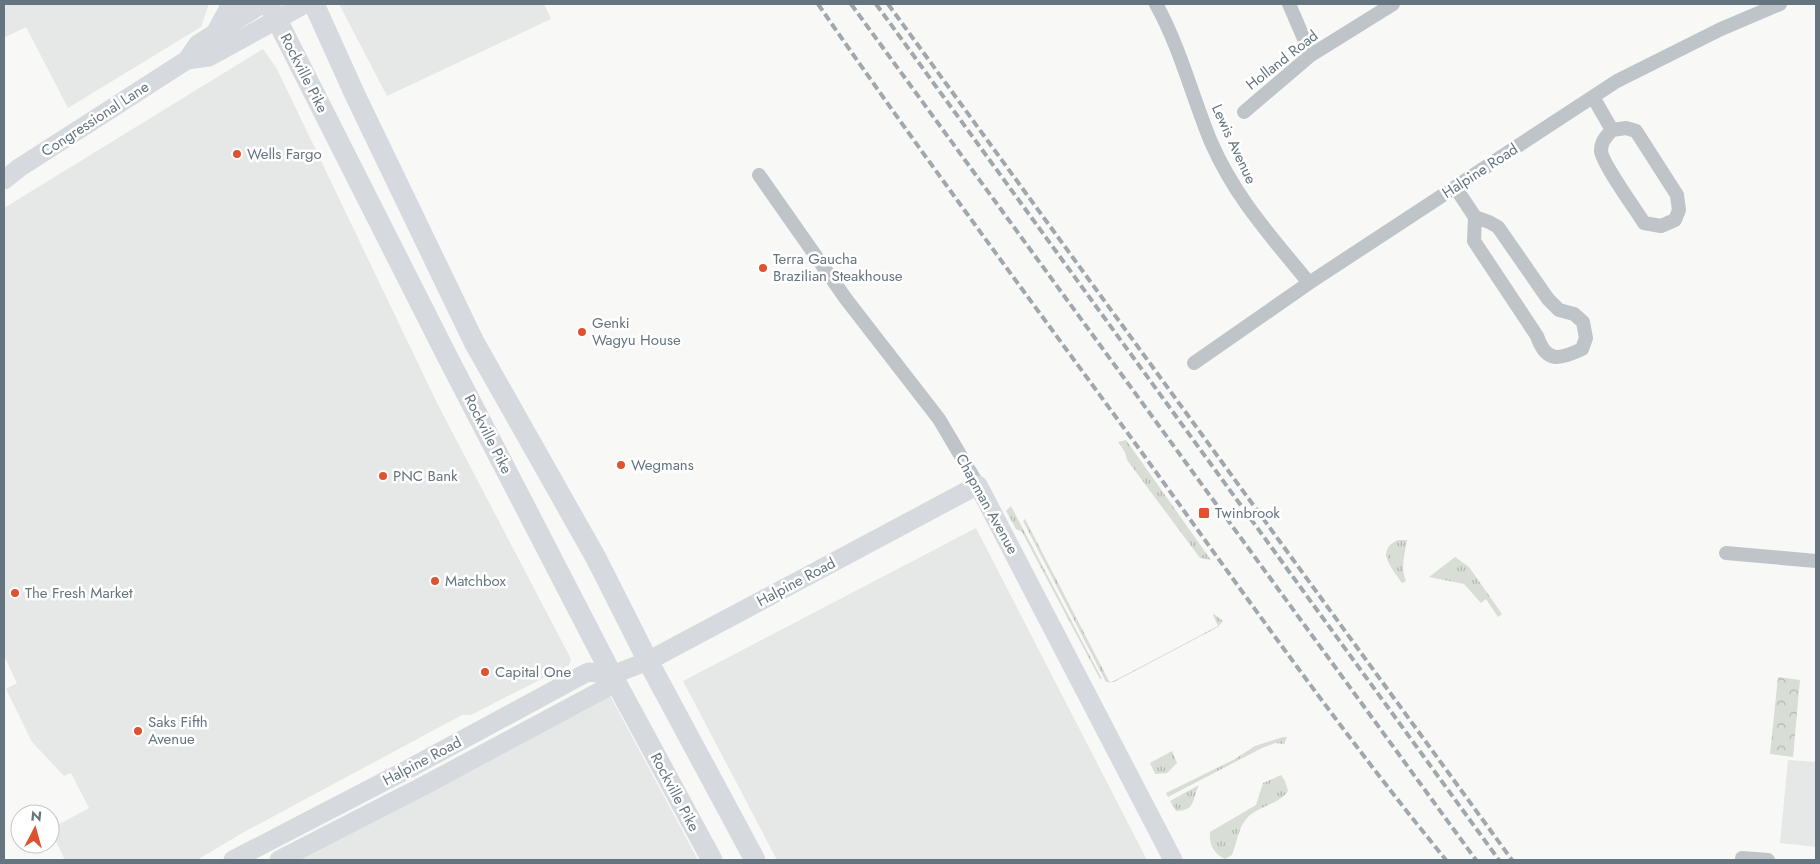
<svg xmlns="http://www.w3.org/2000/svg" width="1820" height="864" viewBox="0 0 1820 864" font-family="Jost,sans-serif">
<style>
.built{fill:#e6e7e7}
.grass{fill:url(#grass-tufts)}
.park{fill:url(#park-crowns)}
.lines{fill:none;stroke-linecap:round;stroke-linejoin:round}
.street{stroke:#bfc4c8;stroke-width:14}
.secondary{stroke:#d6dade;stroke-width:19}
.primary{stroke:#d6dade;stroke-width:21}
.rail{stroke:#a1a8ad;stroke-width:4;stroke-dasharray:8 4;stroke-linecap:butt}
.poi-dot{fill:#df522f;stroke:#fff;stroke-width:2}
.labels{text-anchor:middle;stroke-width:5;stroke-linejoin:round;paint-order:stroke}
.street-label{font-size:15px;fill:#647580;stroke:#fff}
.poi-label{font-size:15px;fill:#647580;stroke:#fff;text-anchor:start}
</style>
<defs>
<pattern id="grass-tufts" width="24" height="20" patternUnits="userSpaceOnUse" patternTransform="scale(1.25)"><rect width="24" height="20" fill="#d8ddd5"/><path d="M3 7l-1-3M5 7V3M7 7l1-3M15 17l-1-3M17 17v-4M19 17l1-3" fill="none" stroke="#b3b8b2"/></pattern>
<pattern id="park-crowns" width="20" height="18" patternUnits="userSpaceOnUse" patternTransform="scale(1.25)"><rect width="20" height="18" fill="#d8ddd5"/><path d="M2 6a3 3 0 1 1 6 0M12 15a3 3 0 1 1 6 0" fill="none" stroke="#b3b8b2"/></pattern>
</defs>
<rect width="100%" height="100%" fill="#f8f8f6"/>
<!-- built -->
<path class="built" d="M4,4h205l-8,23 -133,81 -42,-81 -22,11z
M339,4h205l7,15 -164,77z
M263,49l14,20 160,334 134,256 -2,6 -98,50h-9l-218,117 -47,28h-132l-15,-31 39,-21 -18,-35 -7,3 -32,-34 -26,-53 11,-6 -13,-27v-448z
M976,528l171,332h-370l-94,-179z
M606,688l92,172h-419z
M1788,760l28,2v85l-36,-4z"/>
<!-- grass -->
<path class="grass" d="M1126,440l85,120 -11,-2 -73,-98 -2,-8 -7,-10z
M1011,506l91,173h-2l-78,-147 -6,-3 -10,-18z
M1025,519l85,164 108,-57 -5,-11 1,-1 9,7 -5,6 -104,55h-8l-83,-161z
M1398,540h9c-2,14 -7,28 -1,41l-4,2c-9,-13 -28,-33 -4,-43z
M1455,557l14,10 33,47 -4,3 -12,-18 -5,4 -17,-19 -35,-7z
M1283,737h4l-3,7 -9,-1 -13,5 -94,49 -2,-4 69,-34 20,-13z
M1172,751l5,12 -10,10 -12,1 -5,-11z
M1281,775l4,6 3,10c-10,15 -34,15 -44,31 -6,9 -8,23 -12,33l-7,4c-12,-6 -16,-15 -15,-27l46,-27 7,-22z
M1199,785c-7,14 -3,26 -23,26l-6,-10z"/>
<!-- park -->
<path class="park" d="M1778,677l22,3 -7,77 -23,-3z"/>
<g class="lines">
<!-- street -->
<path class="street" d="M1156,4c24,43 36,92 55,138 25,57 60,94 98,141
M1289,4l22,51
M1593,97l19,33c-6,7 -11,11 -11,21 1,12 35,59 43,72l17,3 14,-6 4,-10 -2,-15 -41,-64 -10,-3 -14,2
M1244,112l67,-57 82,-51
M759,175l87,124 93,120 39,66
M1455,187l20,30 -1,24 63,95c9,27 22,24 45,13l4,-11 -3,-16 -9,-8 -15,-4 -11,-11 -50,-72 -9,-5 -14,-5
M1194,363l115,-80 308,-202 104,-52 59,-25
M1726,553l90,8
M1742,860v-2l26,2"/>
<!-- secondary -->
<path class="secondary" d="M187,60l22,-3 96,-53
M4,180l15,-12 168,-108 11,-16 64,-40
M233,860l179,-93 174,-94 3,-1 23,3 36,-14 330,-176 195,375
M279,860l146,-75 181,-97 6,-13"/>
<!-- primary -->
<path class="primary" d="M269,4l178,352 165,319 100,185
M314,4l42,93 118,245 122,216 52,103 107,199
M217,32l15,-28"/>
<!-- rail -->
<path class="rail" d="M818,4c104,151 214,298 322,446 100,138 198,278 306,410
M851,4l625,856
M876,4l623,856
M888,4l624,856"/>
</g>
<!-- markers -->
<g class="poi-dot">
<circle cx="237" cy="154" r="5"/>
<circle cx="763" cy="268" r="5"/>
<circle cx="582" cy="332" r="5"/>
<circle cx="621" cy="465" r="5"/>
<circle cx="383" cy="476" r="5"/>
<rect x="1198" y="507" width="12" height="12" rx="2.5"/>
<circle cx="435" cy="581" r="5"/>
<circle cx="15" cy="593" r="5"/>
<circle cx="485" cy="672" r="5"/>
<circle cx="138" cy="731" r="5"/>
</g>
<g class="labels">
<!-- street labels -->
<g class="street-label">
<text transform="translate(1282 60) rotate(-38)" y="5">Holland Road</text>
<text transform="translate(304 73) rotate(63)" y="5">Rockville Pike</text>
<text transform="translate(95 119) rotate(-33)" y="5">Congressional Lane</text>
<text transform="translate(1234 144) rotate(65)" y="5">Lewis Avenue</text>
<text transform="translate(1480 171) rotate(-33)" y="5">Halpine Road</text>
<text transform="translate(488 434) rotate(63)" y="5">Rockville Pike</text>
<text transform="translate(987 504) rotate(61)" y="5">Chapman Avenue</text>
<text transform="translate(796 582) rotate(-28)" y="5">Halpine Road</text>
<text transform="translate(422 761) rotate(-28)" y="5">Halpine Road</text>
<text transform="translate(675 792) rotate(62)" y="5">Rockville Pike</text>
</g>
<!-- poi labels -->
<g class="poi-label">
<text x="247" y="159">Wells Fargo</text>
<text x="773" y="264">Terra Gaucha<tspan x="773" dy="17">Brazilian Steakhouse</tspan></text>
<text x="592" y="328">Genki<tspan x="592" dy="17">Wagyu House</tspan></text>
<text x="631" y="470">Wegmans</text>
<text x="393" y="481">PNC Bank</text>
<text x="1215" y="518">Twinbrook</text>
<text x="445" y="586">Matchbox</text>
<text x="25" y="598">The Fresh Market</text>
<text x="495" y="677">Capital One</text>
<text x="148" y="727">Saks Fifth<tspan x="148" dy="17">Avenue</tspan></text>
</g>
</g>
<!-- border -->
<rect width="1820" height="864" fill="none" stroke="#647580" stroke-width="10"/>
<!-- north arrow -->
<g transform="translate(35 829) rotate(6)"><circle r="24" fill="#ffffff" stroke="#c1c8cc"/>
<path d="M0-4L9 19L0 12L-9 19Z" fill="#df522f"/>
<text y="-8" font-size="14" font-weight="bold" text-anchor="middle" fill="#647580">N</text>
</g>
</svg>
